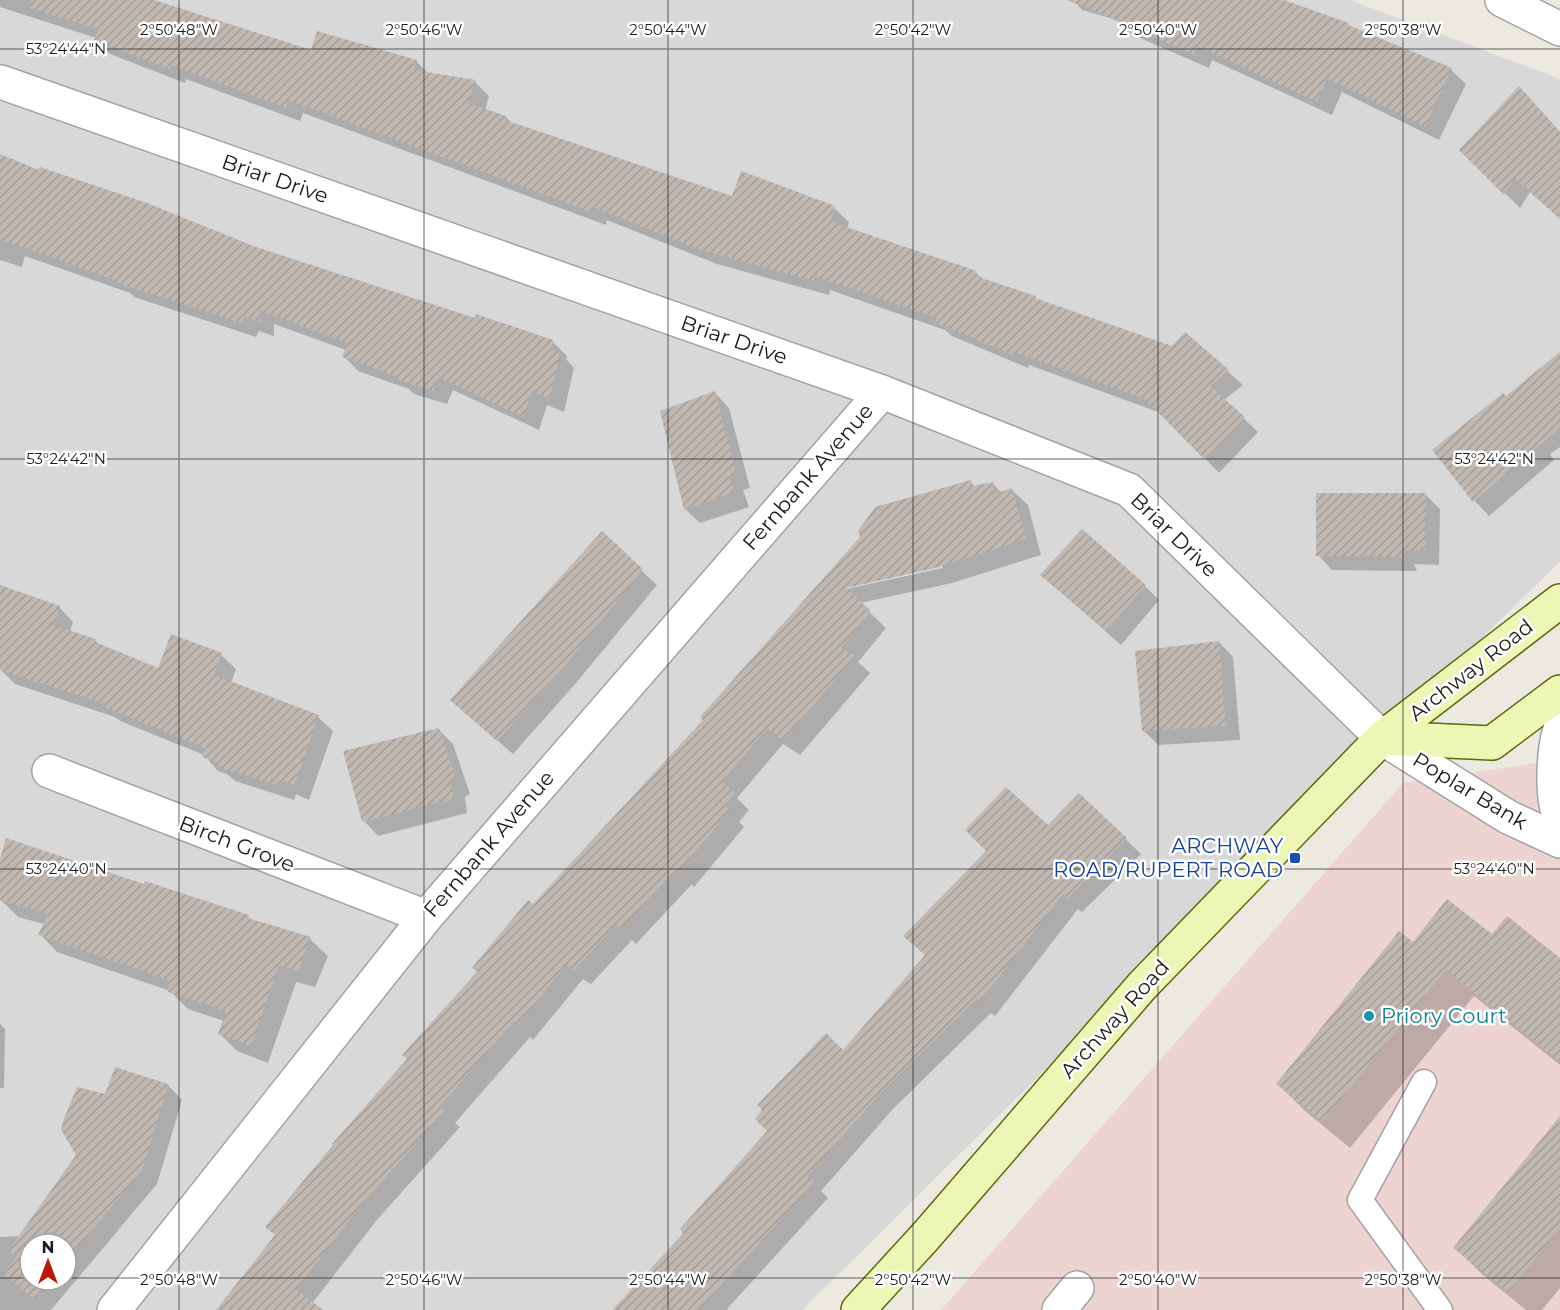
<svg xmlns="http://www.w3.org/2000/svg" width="1560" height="1310" viewBox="0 0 1560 1310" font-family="Montserrat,sans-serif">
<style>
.residential{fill:#d9d8d8;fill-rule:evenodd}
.commercial{fill:#edd4d0}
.shadow{fill:#0003;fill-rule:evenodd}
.building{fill:url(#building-hatch)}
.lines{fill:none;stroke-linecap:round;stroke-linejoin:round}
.service-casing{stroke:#a2a2a2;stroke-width:27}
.minor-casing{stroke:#a2a2a2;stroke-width:36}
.tertiary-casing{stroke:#a2a2a2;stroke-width:36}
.secondary-casing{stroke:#596b0a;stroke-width:36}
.service{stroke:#fff;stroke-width:24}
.minor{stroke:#fff;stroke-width:33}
.tertiary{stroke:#fff;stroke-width:33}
.secondary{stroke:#edf6b5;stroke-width:33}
.ticks{fill:none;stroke:#1b1b1b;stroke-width:1.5;stroke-opacity:0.45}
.transit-dot{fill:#1a4fb4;stroke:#fff;stroke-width:2}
.culture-dot{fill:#0f9aa8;stroke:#fff;stroke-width:2}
.labels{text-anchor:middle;stroke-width:5;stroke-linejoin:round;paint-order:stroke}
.street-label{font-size:21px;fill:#1b1b1b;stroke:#fff}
.transit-label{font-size:21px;fill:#164399;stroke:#fff;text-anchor:end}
.culture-label{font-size:21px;fill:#0d838f;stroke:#fff;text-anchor:start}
.ticks-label{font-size:15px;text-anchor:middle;fill:#1b1b1b;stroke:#fff;stroke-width:5;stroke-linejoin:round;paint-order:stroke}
</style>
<defs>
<pattern id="building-hatch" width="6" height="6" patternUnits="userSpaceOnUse" patternTransform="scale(1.5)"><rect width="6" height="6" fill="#c0b8b1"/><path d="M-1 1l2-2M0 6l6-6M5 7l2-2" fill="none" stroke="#a49e98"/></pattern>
</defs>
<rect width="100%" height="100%" fill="#ece9e1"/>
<!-- residential -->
<path class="residential" d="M0,0h1350l210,79v482l-758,749h-802zM30,1244h36v36h-36z"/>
<!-- commercial -->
<path class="commercial" d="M1560,755v555h-619l462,-527 152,-23z"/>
<!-- shadow -->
<path class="shadow" d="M0,0h149l163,52 104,9 13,13 46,8 14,14 -4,14 21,7 6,7 221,74 101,10 15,14 -2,7 129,44 9,8 188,67 12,-14 58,51 -19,15 34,32 -39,41 -58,-60 -132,-48 -1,3 -76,-32 -7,-6 -115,-40 -1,5 -112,-31 -110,-44 -1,5 -303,-112 -3,8 -114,-42 -1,4 -75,-29 -15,-15 1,-1 -96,-31z
M1067,0h213l68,25 3,3 100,42 15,14 -27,56 -97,-48 -10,23 -120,-55 -3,8 -78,-34 -14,-14 -35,-10 -5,-6z
M1560,132v86l-30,-26 -10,16 -59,-58z
M0,174l256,74 220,71 76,22 15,15 -1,3 8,9 -10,44 -17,-7 -8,25 -86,-40 -6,14 -33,-10 -5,-5 -51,-18 -14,-15 2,-6 -72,-26v12l-15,-5 -3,6 -122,-40 -4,-4 -105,-37 -3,11 -22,-7z
M1560,354v93l-10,7 4,6 -65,56 -14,-15 -41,-51 72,-52z
M715,393l14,15 21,80 -7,2 6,17 -49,16 -15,-14z
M970,482l5,5 18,-3 9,9 10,-3 16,15 13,50 -89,28 -92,20 26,25 -28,34 12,11 -70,82 -17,-11 -46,54 12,12 -10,12 5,5 -50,60 -2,-3 -56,60 -4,-4 -41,44 -8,-5 -50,61 -3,-3 -75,86 5,4 -84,94 -65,84 5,5h-98l58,-74 133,-176 124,-154 172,-187 157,-181zM942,565l1,3 -101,22 4,-4z
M1425,494l15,15 -1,56 -25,-1 3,7 -85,-1 -14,-15z
M602,534l55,51 -81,98 -63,71 -46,-40z
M1042,575l103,11 14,14 -38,45z
M0,586l59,21 14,15 -3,10 25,8 7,7 57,23 62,-15 15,14 -5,14 87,34 15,14 -24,69 -13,-6 -2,6 -59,-19 -8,-7 -9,-3 -14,-16 -84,-34 -5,-4 -100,-33 -15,-15z
M1219,642l14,15 7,83 -82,5 -15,-15z
M439,730l14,14 17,50 -5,3 2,16 -89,23 -14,-15z
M1079,795l62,59 -59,58 -4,-3 -83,107 -4,-3 -98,96 -72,82 7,7 -101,111 1,1h-114l71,-76 158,-182z
M145,886l103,31 5,4 57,18 18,17 -13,31 -19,-5 -28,81 -31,-12 -17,-17 4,-13 -36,-12 -18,-18 -113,-39 -17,-18 4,-10 -26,-7 -18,-18z
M1493,936l67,24v105l-86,-69 -124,152 -45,-37 -27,-27 135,-140z
M0,1024l5,5 -1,59h-4z
M116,1069l52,16 14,15 -25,84 -106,126h-51v-73l20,-1 58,-81 28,-59zM30,1244h36v36h-36z
M1560,1119v169l-18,22h-16l-43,-35 -28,-27z"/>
<!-- building -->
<path class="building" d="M31,0h123l157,50 6,-19 100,29 -3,10 62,10 -8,23 38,13 -1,4 227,76 9,-25 94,35 -4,16 146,49 -2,5 61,20 -1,2 137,48 13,-14 44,38 -19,16 35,31 -41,42 -59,-60 -131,-47 -1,3 -78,-33 2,-4 -122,-42 -1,5 -113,-31 -108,-43 -2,5 -303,-112 -2,8 -114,-43 -2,4 -76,-29 4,-11 -68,-21z
M1070,0h214l65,23 -1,2 104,43 -27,59 -98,-49 -10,24 -120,-56 -3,9z
M1519,86l41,46v87l-45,-41 -11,17 -45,-45z
M0,154l39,16 1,-3 107,36 109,44 219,71 1,-4 77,26 -2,9 9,3 -10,47 -18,-8 -8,26 -86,-40 -5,14 -35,-11 1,-3 -57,-20 5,-14 -87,-33 1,12 -17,-5 -2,6 -125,-40 1,-2 -118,-42z
M1560,352v76l-87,74 -41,-52 71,-57 3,3z
M715,391l21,82 -7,3 6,16 -51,18 -24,-99z
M971,480l2,6 20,-4v12l19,-6 14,51 -91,29 -89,20 25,23 -30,37 14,8 -71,84 -17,-11 -45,52 13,12 -11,13 6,4 -52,62 -3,-2 -55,60 -4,-5 -42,45 -8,-5 -49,61 -4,-4 -73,84 5,5 -84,94 -65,84 27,21h-107l59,-75 -10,-8 68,-82 -1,-1 75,-85 -5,-4 75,-83 -5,-4 56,-68 5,4 170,-184 -3,-3 160,-180 -2,-6 17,-24z
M1316,493h110l-1,58 -24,-1 2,7 -87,-1z
M1082,529l64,56 -40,46 -66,-56z
M602,531l41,38 -81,100 -65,72 -47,-41z
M0,585l60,21 -7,19 43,14 -1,3 63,26 13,-34 51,19 -8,22 105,40 -25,71 -12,-6 -2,6 -62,-19 1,-4 -17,-6 3,-9 -101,-41 1,-3 -105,-34z
M1219,641l7,85 -84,5 -7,-80z
M439,728l17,51 -5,3 2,17 -91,23 -19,-71z
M1006,787l42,38 31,-32 48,45 -60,61 -4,-4 -84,107 -3,-3 -97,96 -72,81 8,6 -117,128h-86l71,-76 -3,-5 87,-98 -12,-12 7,-9 -5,-5 69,-72 17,17 82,-95 -22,-19 83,-85 -21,-21z
M6,838l138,46 1,-3 104,34 -1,3 63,19 -13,34 -19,-6 -28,81 -33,-12 8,-23 -58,-19 1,-12 -131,-45 10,-21 -48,-14v-41z
M1447,899l45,35 15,-18 53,42v104l-114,-92 -124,152 -46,-38 123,-153 14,11z
M115,1067l53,17 -25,85 -77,92v-17h-36v36h20l-16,19 -31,-25 13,-17 -8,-6 68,-96 -15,-25 2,-9 14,-34 28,7z
M1560,1116v112l-52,64 -55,-44z"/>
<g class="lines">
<!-- service casing -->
<g class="service-casing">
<path id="service" d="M1424,1082l-64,118 80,110"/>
</g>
<!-- minor casing -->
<g class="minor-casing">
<path id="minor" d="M1,82l881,310 247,98 253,248 126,79 52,24
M1560,729c-7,22 -9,68 0,89
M49,771l377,146
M114,1310l312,-393 456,-525
M1059,1310l18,-22"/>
</g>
<!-- tertiary casing -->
<g class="tertiary-casing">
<path id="tertiary" d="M1502,0l58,29"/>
</g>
<!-- secondary casing -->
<g class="secondary-casing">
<path id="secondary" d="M1382,738l110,5 68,-51
M858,1310l67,-73 217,-251 240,-248 178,-137"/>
</g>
<!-- service -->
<use href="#service" class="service"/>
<!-- minor -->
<use href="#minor" class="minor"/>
<!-- tertiary -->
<use href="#tertiary" class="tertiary"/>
<!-- secondary -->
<use href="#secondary" class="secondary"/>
</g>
<!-- ticks -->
<path class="ticks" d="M179,0v1310M424,0v1310M668,0v1310M913,0v1310M1158,0v1310M1403,0v1310M0,49h1560M0,459h1560M0,869h1560M0,1278h30M66,1278h1494"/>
<!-- markers -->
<rect class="transit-dot" x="1289" y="852" width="12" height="12" rx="3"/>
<circle class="culture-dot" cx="1369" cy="1016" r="6"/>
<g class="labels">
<!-- street labels -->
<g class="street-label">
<text transform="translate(275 179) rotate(19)" y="7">Briar Drive</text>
<text transform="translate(734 340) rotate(19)" y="7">Briar Drive</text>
<text transform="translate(808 477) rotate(-49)" y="7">Fernbank Avenue</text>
<text transform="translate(1174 535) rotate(44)" y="7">Briar Drive</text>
<text transform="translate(1471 670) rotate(-38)" y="7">Archway Road</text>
<text transform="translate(1470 791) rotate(31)" y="7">Poplar Bank</text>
<text transform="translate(237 844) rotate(21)" y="7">Birch Grove</text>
<text transform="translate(489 844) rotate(-49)" y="7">Fernbank Avenue</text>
<text transform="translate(1115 1019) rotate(-48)" y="7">Archway Road</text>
</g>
<!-- transit labels -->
<g class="transit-label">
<text x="1283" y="853">ARCHWAY<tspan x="1283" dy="24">ROAD/RUPERT ROAD</tspan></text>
</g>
<!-- culture labels -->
<g class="culture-label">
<text x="1381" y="1023">Priory Court</text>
</g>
</g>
<g class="ticks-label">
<text x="179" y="35">2°50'48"W</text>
<text x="424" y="35">2°50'46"W</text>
<text x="668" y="35">2°50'44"W</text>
<text x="913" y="35">2°50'42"W</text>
<text x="1158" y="35">2°50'40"W</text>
<text x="1403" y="35">2°50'38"W</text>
<text x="66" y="54">53°24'44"N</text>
<text x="66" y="464">53°24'42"N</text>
<text x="1494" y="464">53°24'42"N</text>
<text x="66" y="874">53°24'40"N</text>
<text x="1494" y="874">53°24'40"N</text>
<text x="179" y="1285">2°50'48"W</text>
<text x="424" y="1285">2°50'46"W</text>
<text x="668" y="1285">2°50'44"W</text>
<text x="913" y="1285">2°50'42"W</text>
<text x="1158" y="1285">2°50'40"W</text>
<text x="1403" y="1285">2°50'38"W</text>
</g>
<!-- north arrow -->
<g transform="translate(48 1262)"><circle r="28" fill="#ffffff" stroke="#a4a4a4" stroke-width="1.5"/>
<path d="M0-4.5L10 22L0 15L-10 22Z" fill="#bd1709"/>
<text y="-9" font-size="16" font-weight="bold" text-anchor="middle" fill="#1b1b1b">N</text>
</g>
</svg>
